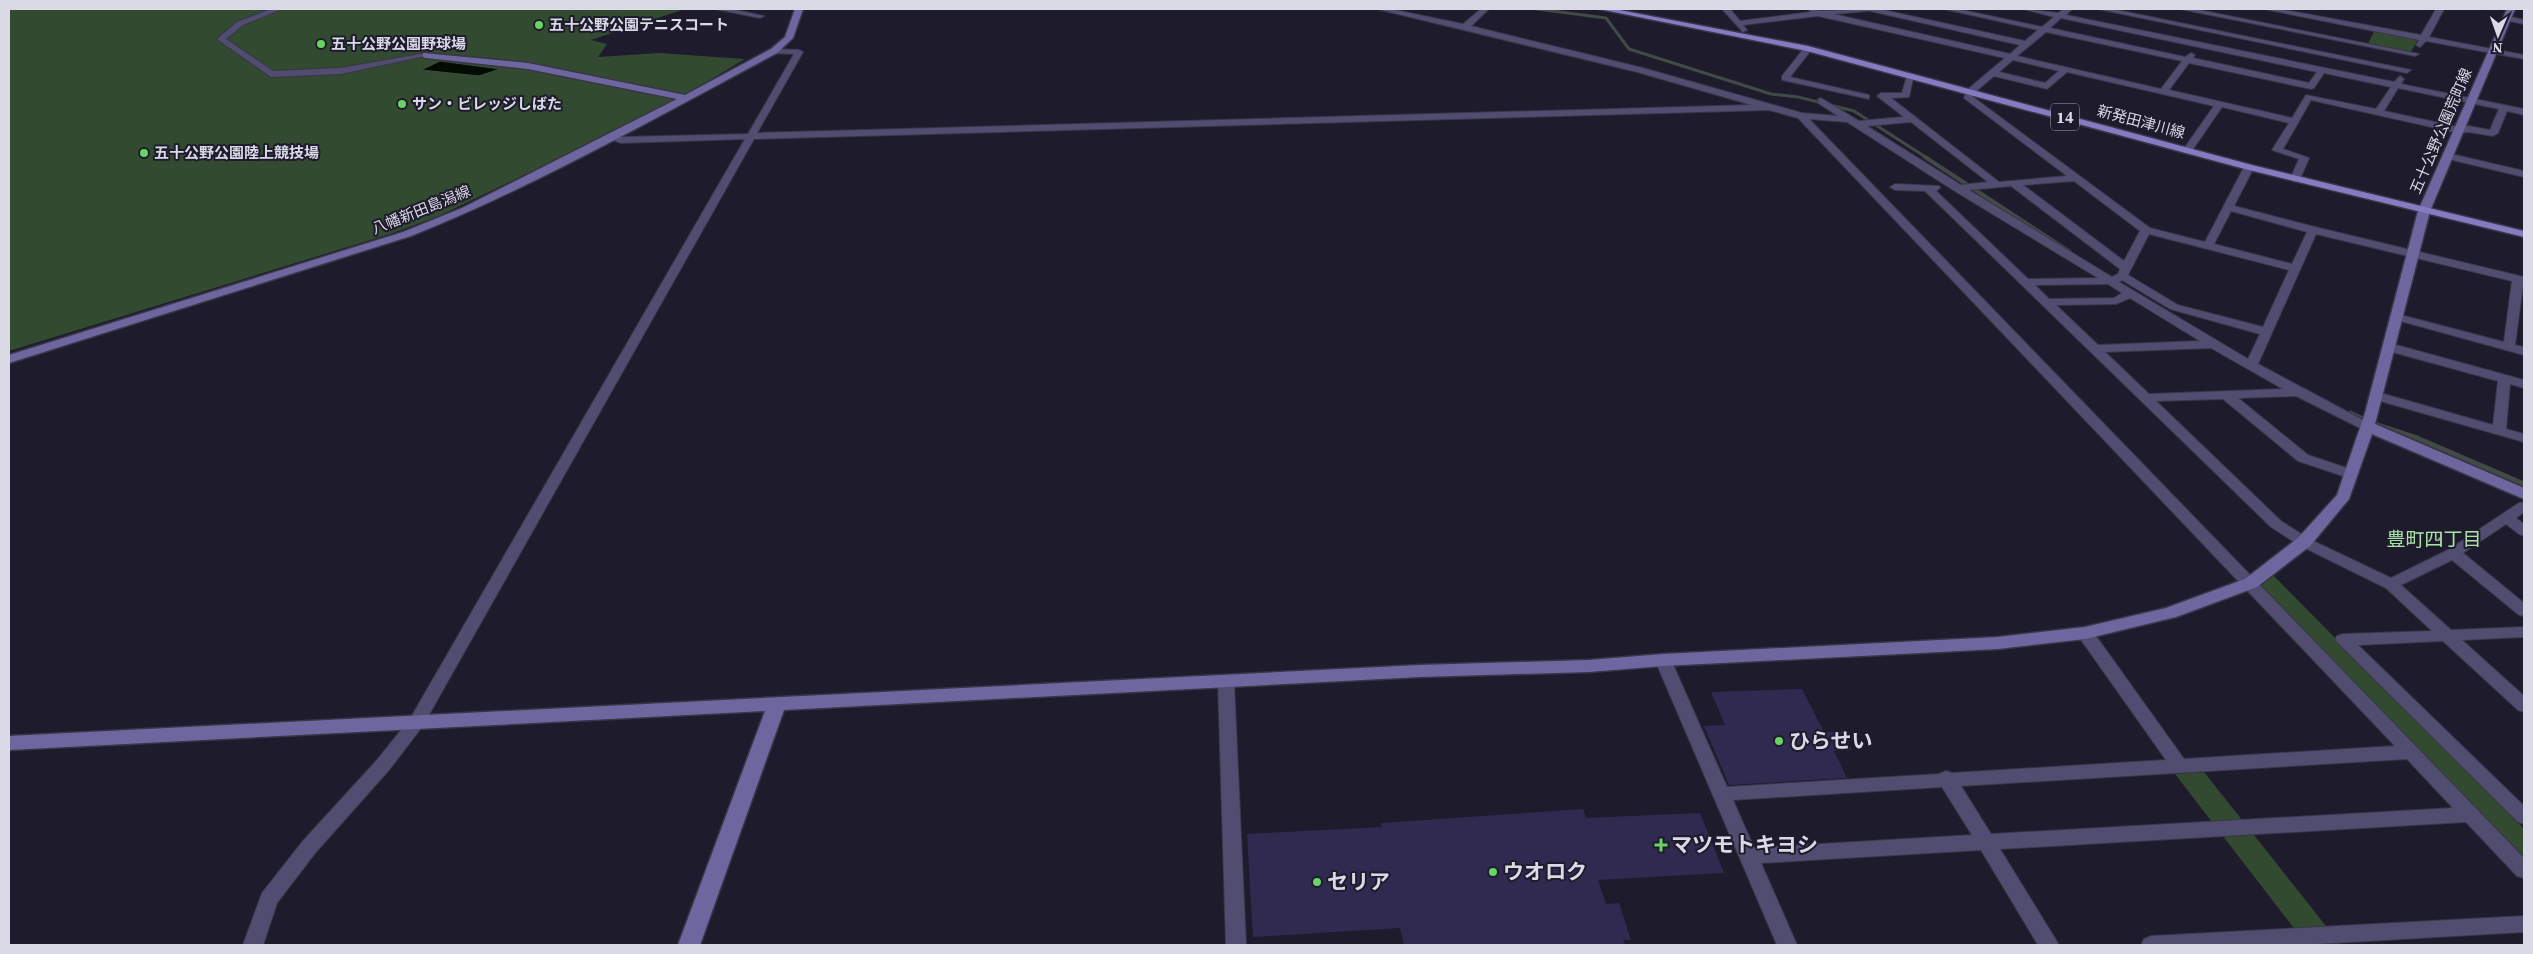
<svg xmlns="http://www.w3.org/2000/svg" width="2533" height="954" viewBox="0 0 2533 954" font-family="'Source Serif 4','Noto Sans JP',serif">
<style>
.green{fill:#324a30}
.water{fill:#000d00;stroke:#414a45}
.lines{fill:none;stroke-linecap:round;stroke-linejoin:round}
.stream-far2{stroke:#414a45;stroke-width:3}
.stream-far1{stroke:#414a45;stroke-width:4}
.stream{stroke:#414a45;stroke-width:5}
.building{fill:#302a50}
.street-casing{stroke:#383647;stroke-width:2}
.secondary-casing{stroke:#383647;stroke-width:3}
.primary-casing{stroke:#383647;stroke-width:3}
.street{fill:#514d70;fill-rule:evenodd}
.secondary{fill:#6e679f;fill-rule:evenodd}
.primary{fill:#857bc3;fill-rule:evenodd}
.poi-dot{fill:#67d465;stroke:#1e1b2d;stroke-width:2}
.labels{text-anchor:middle;stroke-width:4;stroke-linejoin:round;paint-order:stroke}
.far-poi-label{font-size:15px;font-weight:bold;fill:#dad9e6;stroke:#1e1b2d;text-anchor:start}
.far-street-label{font-size:15px;fill:#dad9e6;stroke:#1e1b2d}
.shield{fill:#1e1b2d;stroke:#a2a0ae;stroke-width:1}
.shield-label{font-size:16px;font-weight:bold;fill:#dad9e6}
.neighbourhood-label{font-size:19px;fill:#abe3a7;stroke:#1e1b2d}
.near-poi-label{font-size:21px;font-weight:bold;fill:#dad9e6;stroke:#1e1b2d;text-anchor:start}
</style>
<rect width="100%" height="100%" fill="#1e1b2d"/>
<!-- green -->
<path class="green" d="M9,9h676l-94,31 16,4 -9,13 61,-4 86,6 -80,48 -226,109 -49,18 -381,117z
M2374,31l44,8 -7,13 -43,-8z
M2270,572l254,257v36l-269,-281z
M2204,772l137,173h-34l-132,-171z"/>
<!-- water -->
<path class="water" d="M440,61l60,8 -21,7 -58,-6z"/>
<g class="lines">
<!-- stream-far2 -->
<path class="stream-far2" d="M1537,9l69,9 23,31 142,45 27,3 56,14 73,47"/>
<!-- stream-far1 -->
<path class="stream-far1" d="M1925,157l145,95"/>
<!-- stream -->
<path class="stream" d="M2350,413l19,9
M2377,425l40,13 107,46"/>
</g>
<!-- building -->
<path class="building" d="M1802,689l22,43h19l9,18 -18,1 13,27 -118,7 -25,-59 21,-1 -14,-33z
M1583,809l3,9 114,-5 24,60 -126,7 8,24 13,-1 12,37h-8l2,5h-221l-4,-17 -147,9 -6,-103 135,-7 -1,-4z"/>
<g class="lines">
<!-- street casing -->
<g class="street-casing">
<path id="street" d="M271,9h11l-39,16 -17,14 47,32 68,-3 85,-15 4,2 -89,19 -70,3 -54,-38 20,-17z
M715,9h16l33,7 -4,2z
M1377,9h13l73,15 18,-15h8l-18,17 172,42 159,45 36,3 -20,-13v-4l3,-1 38,23 45,-4 -27,-21 4,-3h21l5,-17 7,-2 -5,23 -18,1 108,84 68,-6 -103,-78 3,-8 38,-32 -187,-42 -75,9 4,5 -4,2 -21,-23h8l10,12 71,-9 -3,-3 13,2 58,-2 146,32 13,-11 -94,-21h13l85,18 12,-10 -31,-8 35,4 6,-4h8l-6,6 328,67 6,-6 4,3 -3,5 123,25v6l-17,-4 -9,22 -5,3 -24,-4 -11,1 -147,-33 -28,49 26,9 -9,21 -5,3 -5,-3 9,-20 -27,-9 17,-27 -67,-16 -31,45 -3,1 -5,-3 31,-44 -147,-34 -20,17 -53,-13 -20,17 -1,4 177,131 55,14 39,-75 5,-3 5,3 -20,39 81,21 209,50 -9,68 9,2v8l-131,-36 -2,-2 6,-3 107,28 8,-61 -196,-47 -58,130 116,62 -7,4 -5,-1 -66,-33 -58,2 70,57 48,16 2,3 -2,3h-10l-48,-16 -75,-62 -67,2 125,120 28,18 82,39 57,-28 71,-47 5,-1v10l-8,6 8,6v12l-5,-2 -13,-10 -43,29 61,50v13l-5,-1 -67,-55 -51,25 50,45 73,-3v10l-62,3 62,56v16l-6,-2 -75,-69 -85,4 166,161v18l-6,-2 -183,-182 2,-4 6,-2 89,-3 -46,-43 -87,-43 -28,-18 -346,-336 -30,-1 -5,-3 5,-3 44,2 1,2 -4,3 92,88 70,-1 -145,-88 -106,-68 -38,-3 715,739v20l-7,-2 -51,-54 -466,27 59,96h-21l-57,-95 -220,13 36,82h-20l-122,-285 2,-4h12l2,4 56,127 212,-13 7,-3 6,2 214,-13 -87,-123 -2,-4 2,-4h12l93,130 211,-13 -597,-628 -29,-8 -1015,29 -332,588 -33,43 -73,82 -39,51 -14,42h-20l19,-52 40,-51 75,-82 33,-41 335,-580 -124,4 -11,-4v-4l12,2 126,-3 46,-80 -23,-1v-4h3l25,1 4,2 -46,81 995,-28 -115,-33zM1868,11h2l150,34 -10,9 -177,-40zM2061,18l256,54 -8,11 -116,-25 2,-3 -4,-2 -6,4 -135,-29zM2046,32l136,29 -21,28 -144,-33zM2013,60l46,11 -14,12 -46,-11zM2189,63l122,26 3,-1 10,-15 67,14 -15,22 -70,-14 -14,23 -123,-28zM2398,88l101,21 -9,21 -21,-4 -11,1 -74,-16zM1911,122l77,60 -27,3 -94,-59zM2074,181l66,50 -16,30 -101,-76zM2011,186l109,83 -2,5 -6,3 -143,-87zM2231,211l76,21 -15,32 -78,-20zM2149,234l140,36 -26,57 -85,-22 -50,-30zM2122,280l48,29 90,25 -12,25 -129,-77zM2108,284l14,9 -8,5 -65,1 -14,-14zM2130,298l70,43 -102,4 -42,-40 60,-1zM2211,348l72,41 -134,5 -44,-42zM2407,759l46,49 -462,26 -30,-48zM1942,787l30,48 -218,13 -21,-48z
M2098,9h14l299,61 -4,3z
M2180,9h14l225,45 -4,2z
M2264,9h15l142,26 15,-26h8l-15,28 95,18v4l-98,-18 -6,6 -4,-2 3,-5z
M2507,16l17,4v4l-20,-4 -1,-2z
M1805,47l7,2 -22,28 79,18v4l-87,-19v-4z
M2447,153l77,18v6l-80,-19 -2,-2z
M2389,343l135,37v8l-14,-4 -4,45 18,5v8l-151,-43 -2,-3 6,-4 116,33 5,-44 -113,-31 -2,-3z
M1226,676l6,2 2,4 12,263h-20l-8,-263 2,-4z
M2524,916v16l-224,13h-159l3,-6 7,-3z"/>
</g>
<!-- secondary casing -->
<g class="secondary-casing">
<path id="secondary" d="M795,9h8l-10,29 -16,15c-120,64 -239,132 -366,183l-402,127v-8l394,-123 59,-24 215,-109 -149,-30 -102,-11 -3,-1v-4l105,10 157,32 86,-46 14,-12z
M2507,9h8l-85,202 -55,213 149,64v11l-152,-65 -23,65 -39,47 -53,41 -81,30 -91,22 -87,10 -335,17 -74,6 -169,5 -636,33 -84,235h-22l87,-234 -756,39v-14l1411,-71 169,-5 74,-6 335,-17 87,-10 81,-19 79,-29 53,-41 39,-43 28,-82 53,-202z"/>
</g>
<!-- primary casing -->
<g class="primary-casing">
<path id="primary" d="M1599,9h15l194,37 444,119 272,66v6l-279,-68 -438,-118z"/>
</g>
<!-- street -->
<use href="#street" class="street"/>
<!-- secondary -->
<use href="#secondary" class="secondary"/>
<!-- primary -->
<use href="#primary" class="primary"/>
</g>
<!-- markers -->
<g class="poi-dot">
<circle cx="539" cy="25" r="5"/>
<circle cx="321" cy="44" r="5"/>
<circle cx="402" cy="104" r="5"/>
<circle cx="144" cy="153" r="5"/>
<circle cx="1779" cy="741" r="5"/>
<path d="M1658.5 837.5h5v5h5v5h-5v5h-5v-5h-5v-5h5z"/>
<circle cx="1493" cy="872" r="5"/>
<circle cx="1317" cy="882" r="5"/>
</g>
<g class="labels">
<!-- far-poi labels -->
<g class="far-poi-label">
<text x="549" y="30">五十公野公園テニスコート</text>
<text x="331" y="49">五十公野公園野球場</text>
<text x="412" y="109">サン・ビレッジしばた</text>
<text x="154" y="158">五十公野公園陸上競技場</text>
</g>
<!-- far-street labels -->
<g class="far-street-label">
<text transform="translate(2141 122) rotate(15)" y="5">新発田津川線</text>
<text transform="translate(2441 131) rotate(-67)" y="5">五十公野公園荒町線</text>
<text transform="translate(421 210) rotate(-22)" y="5">八幡新田島潟線</text>
</g>
<!-- shield labels -->
<rect class="shield" x="2051" y="103.5" width="28" height="27" rx="4"/>
<g class="shield-label">
<text x="2065" y="123">14</text>
</g>
<!-- neighbourhood labels -->
<g class="neighbourhood-label">
<text x="2434" y="546">豊町四丁目</text>
</g>
<!-- near-poi labels -->
<g class="near-poi-label">
<text x="1789" y="748">ひらせい</text>
<text x="1671" y="852">マツモトキヨシ</text>
<text x="1503" y="879">ウオロク</text>
<text x="1327" y="889">セリア</text>
</g>
</g>
<!-- border -->
<rect width="2533" height="954" fill="none" stroke="#dad9e6" stroke-width="20"/>
<!-- north arrow -->
<g transform="translate(2498 35) rotate(182)" stroke="#1e1b2d" stroke-width="4" paint-order="stroke">
<path d="M0-4L9 19L0 12L-9 19Z" fill="#dad9e6"/>
<text y="-8" font-size="14" font-weight="bold" text-anchor="middle" fill="#dad9e6">N</text>
</g>
</svg>
